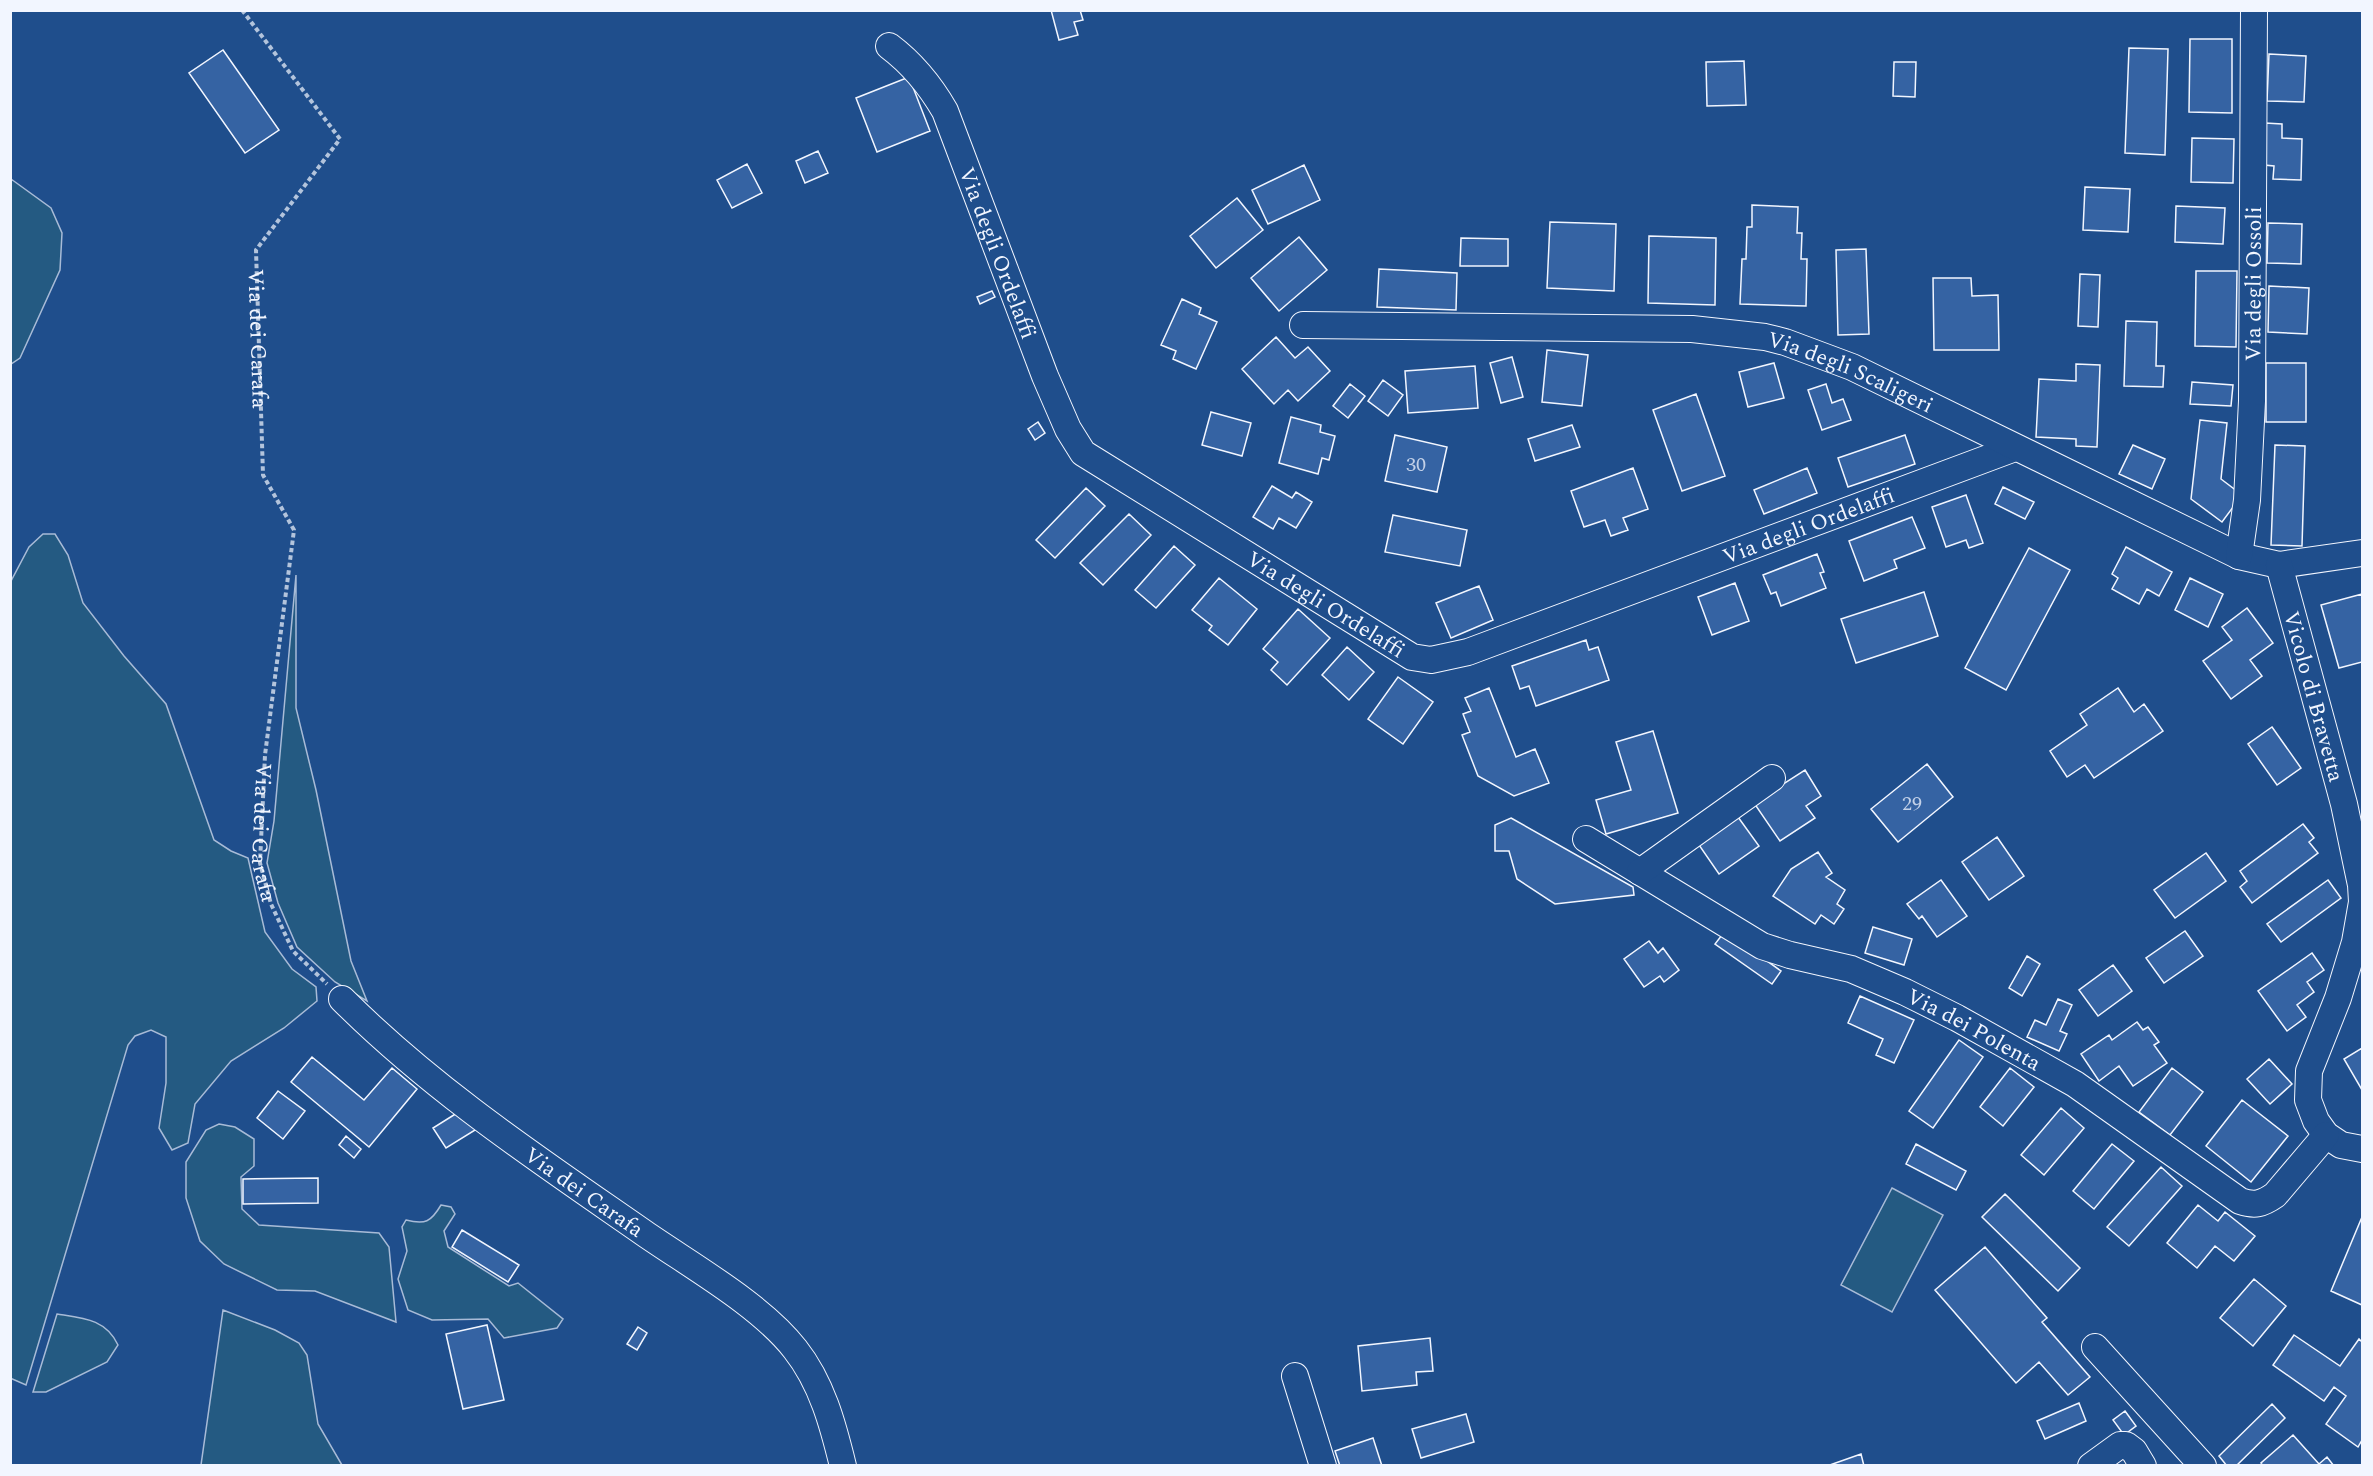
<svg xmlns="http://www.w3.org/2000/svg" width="2373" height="1476" viewBox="0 0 2373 1476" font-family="Spectral,serif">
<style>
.green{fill:#245a82;stroke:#a8bbd7;stroke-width:1.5}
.building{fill:#3563a3;stroke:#f2f6ff;stroke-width:1.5}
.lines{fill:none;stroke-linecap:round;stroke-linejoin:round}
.minor-casing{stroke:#f2f6ff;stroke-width:28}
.path{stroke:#b3c4dc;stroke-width:4;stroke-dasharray:4.5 3;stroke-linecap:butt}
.minor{stroke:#1f4e8c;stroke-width:26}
.labels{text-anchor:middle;stroke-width:4.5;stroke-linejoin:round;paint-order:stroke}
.number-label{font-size:20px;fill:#c3d1e8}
.street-label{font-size:22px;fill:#f2f6ff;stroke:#1f4e8c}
</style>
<rect width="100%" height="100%" fill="#1f4e8c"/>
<!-- green -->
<path class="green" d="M11,179l40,29 11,25 -2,37 -40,88 -9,6z
M43,534h12l13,21 15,48 41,53 42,48 48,136 17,11 17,7 17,74 27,37 24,18 1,14 -33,27 -53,33 -36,43 -7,39 -16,7 -13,-22 7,-45v-46l-15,-7 -16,6 -7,9 -102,340 -16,-7v-795l19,-36z
M296,575v133l20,82 35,171 16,40 -32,-19 -38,-35 -19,-44 -11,-40 7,-42z
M219,1124l16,3 19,12v27l-13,11 1,32 17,16 120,8 10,14 7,75 -81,-31 -38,-1 -53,-26 -24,-23 -14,-43v-36l20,-32z
M1892,1188l51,27 -51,97 -51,-27z
M441,1205l10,2 4,7 -11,17 4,16 61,39 9,-3 45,36 -6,9 -53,10 -16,-19 -56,1 -24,-10 -10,-31 9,-28 -5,-24 4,-7c19,5 25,2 35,-15z
M223,1310l52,20 24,13 8,12 11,69 24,41h-141z
M57,1314c26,4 49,5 61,31l-11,17 -61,30h-13z"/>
<!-- building -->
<path class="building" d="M1051,10h29l3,10 -9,2 4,13 -19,5z
M2190,39h42v74l-43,-1z
M2129,48l39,1 -3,106 -40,-2z
M223,50l56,80 -34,23 -56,-80z
M2269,54l37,2 -2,46 -37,-1z
M1744,61l2,44 -39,1 -1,-44z
M1894,62h22l-1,35 -22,-1z
M909,77l21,54 -53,21 -21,-54z
M2265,123l17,1v14l20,1 -1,41 -28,-1 1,-13 -10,-1z
M2192,138l42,1 -1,44 -42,-1z
M818,151l10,22 -23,10 -9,-22z
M747,164l15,29 -30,15 -15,-28z
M1304,165l16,35 -52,24 -16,-34z
M2085,187l45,2 -2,43 -45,-2z
M1237,198l26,32 -47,38 -26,-32z
M1752,205l46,2 -1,26h5l-1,26h6l-1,47 -66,-2 2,-45h4l1,-32h5z
M2176,206l49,2 -2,36 -48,-2z
M1550,222l66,2 -2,67 -67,-3z
M2268,223l34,1 -1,40 -34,-1z
M1649,236l67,2 -1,67 -67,-2z
M1299,237l28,33 -48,41 -28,-33z
M1461,238l47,1v27h-48z
M1866,249l3,85 -31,1 -2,-85z
M1379,269l78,4 -1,37 -79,-3z
M2196,271h41l-1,76 -41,-1z
M2080,274l20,1 -2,52 -20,-1z
M1933,278h38l1,18 26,-1 1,55h-65z
M2269,286l40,2 -2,46 -39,-2z
M992,291l3,6 -15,7 -3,-7z
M1182,299l19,9 -2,6 18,8 -21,47 -23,-10 3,-8 -15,-6z
M2126,321l31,1 -1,44h8l-1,21 -39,-1z
M1276,337l19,21 13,-11 22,24 -32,30 -10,-11 -14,14 -32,-35z
M1547,350l41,5 -6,51 -40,-4z
M1512,357l11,40 -22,6 -11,-40z
M1774,363l10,35 -36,9 -9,-35z
M2266,363h40v59h-40z
M2076,364l24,1 -3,82 -21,-1v-7l-40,-2 3,-58 37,2z
M1475,366l3,42 -70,5 -3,-42z
M1383,380l20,15 -15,21 -20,-15z
M2192,382l41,3 -2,21 -41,-2z
M1350,384l15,12 -17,22 -15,-12z
M1826,384l6,19 11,-4 8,21 -29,10 -14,-40z
M1696,394l29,82 -43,15 -29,-81z
M1211,412l40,11 -9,33 -40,-11z
M1291,417l30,8 -1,7 15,4 -6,24 -7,-2 -4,16 -39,-11z
M2200,420l27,3 -6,56 21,16 -20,27 -31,-23z
M1038,422l7,11 -10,7 -7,-11z
M1572,425l8,22 -45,14 -7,-22z
M1395,435l52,12 -10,45 -52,-11z
M1905,435l10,29 -67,23 -10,-29z
M2133,445l32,14 -13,30 -33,-15z
M2275,445l30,1 -3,100 -31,-1z
M1633,468l15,41 -25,9 5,12 -17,6 -6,-16 -21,7 -13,-36z
M1807,468l10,25 -53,21 -10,-24z
M1272,486l20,12 4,-6 16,10 -16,26 -17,-10 -6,11 -20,-12z
M2003,487l31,15 -9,17 -30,-15z
M1086,488l19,18 -50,52 -19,-18z
M1966,495l17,48 -14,5 -3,-8 -20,7 -14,-40z
M1129,514l22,21 -48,50 -23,-22z
M1393,515l74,15 -7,36 -75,-14z
M1912,517l13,31 -31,12 3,8 -33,13 -15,-40z
M1174,546l21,19 -39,43 -21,-18z
M2126,547l46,25 -13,24 -12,-7 -8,15 -27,-15 6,-11 -6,-4z
M2029,548l41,22 -64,120 -41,-22z
M1817,554l7,18 -4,1 6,15 -45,18 -5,-14 -5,2 -8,-19z
M1219,578l38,31 -29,36 -19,-15 3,-4 -20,-16z
M2190,578l33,16 -15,33 -33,-17z
M1735,583l14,38 -37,14 -14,-38z
M1479,586l14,34 -42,18 -15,-35z
M1924,592l14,44 -82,27 -15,-44z
M2362,594v68l-23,6 -18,-63z
M2247,608l26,35 -23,17 12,16 -31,23 -28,-38 29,-21 -10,-13z
M1298,609l32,29 -43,47 -16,-15 7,-8 -15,-13z
M1586,640l3,10 9,-3 11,33 -73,26 -7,-20 -9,3 -8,-23z
M1347,647l27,25 -25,28 -27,-25z
M1398,677l35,25 -30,42 -35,-25z
M1489,688l27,69 19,-8 14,34 -35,13 -36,-20 -16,-41 8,-3 -7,-18 8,-3 -6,-13z
M2118,688l16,24 10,-8 19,27 -69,47 -9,-13 -18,12 -17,-26 37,-26 -7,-11z
M2272,727l29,41 -24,17 -29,-41z
M1653,731l25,82 -72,21 -10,-34 35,-10 -15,-48z
M1927,764l26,33 -55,45 -27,-33z
M1805,770l16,26 -15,10 9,12 -35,23 -26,-38z
M1738,817l21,29 -40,28 -20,-29z
M1511,818l122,69 1,8 -79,9 -38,-25 -8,-28h-14v-26z
M2303,824l11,14 -5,4 9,11 -66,50 -12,-16 7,-6 -7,-10z
M1997,837l27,39 -35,24 -27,-38z
M1818,852l14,21 -6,4 19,13 -8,14 7,5 -10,15 -13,-9 -6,9 -42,-28 18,-27z
M2206,853l20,28 -51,37 -21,-28z
M1941,880l26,36 -30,21 -15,-21 -3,3 -12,-15z
M2328,880l13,18 -60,44 -14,-18z
M1873,927l39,12 -8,26 -39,-12z
M1725,931l56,40 -9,13 -57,-40z
M2185,931l18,25 -39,27 -18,-25z
M1649,941l9,12 5,-5 16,22 -15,12 -4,-6 -16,11 -20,-28z
M2312,953l12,17 -17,12 7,10 -17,13 9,12 -19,14 -29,-40z
M2027,956l13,8 -18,32 -13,-8z
M2113,965l19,26 -34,25 -19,-26z
M1860,996l54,24 -20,43 -18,-8 7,-16 -35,-16z
M2058,999l14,6 -12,26 7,3 -8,17 -32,-14 8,-17 11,5z
M2137,1022l6,8 5,-3 11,15 -5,3 13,18 -34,23 -14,-20 -20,15 -18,-27 28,-19 3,5z
M1959,1040l24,17 -50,71 -24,-17z
M2362,1048v42l-18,-31z
M312,1057l52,43 28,-32 25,21 -48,58 -78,-65z
M2269,1059l23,25 -22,20 -23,-25z
M2010,1068l24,19 -31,39 -23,-19z
M2172,1068l31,24 -33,43 -31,-23z
M278,1091l27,20 -22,28 -26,-21z
M2242,1100l46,36 -37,46 -45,-36z
M2061,1108l23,20 -40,47 -23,-20z
M457,1113l23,14 -34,21 -13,-20z
M346,1136l15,13 -7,9 -15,-13z
M1916,1144l50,27 -10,19 -50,-26z
M2112,1144l22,17 -40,48 -21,-18z
M2161,1167l21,19 -53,60 -22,-19z
M318,1178v25l-75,1v-25z
M2005,1194l75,74 -22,23 -76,-74z
M2198,1205l20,16 7,-9 30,24 -21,25 -19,-15 -18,22 -30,-25z
M2362,1217v88l-31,-14z
M462,1230l57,35 -11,17 -56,-35z
M1985,1247l62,71 -5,4 48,55 -22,18 -29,-33 -23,21 -81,-93z
M2254,1279l32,27 -33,40 -33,-28z
M487,1325l17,75 -41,9 -17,-75z
M638,1327l9,6 -10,17 -10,-6z
M2294,1335l46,31 19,-27 3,3v98l-4,7 -32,-23 20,-28 -12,-9 -10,14 -51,-36z
M1430,1338l3,33 -17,1 1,13 -55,6 -4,-45z
M2079,1403l7,18 -41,18 -8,-18z
M2272,1404l13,14 -49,48h-9l-8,-10z
M2125,1411l11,15 -12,9 -11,-15z
M1466,1414l8,28 -53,16 -9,-29z
M2293,1435l26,29 8,-7 7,9h-71l-2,-3z
M1373,1438l9,28h-42l-5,-15z
M1861,1454l3,12h-37z"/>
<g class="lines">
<!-- minor casing -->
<g class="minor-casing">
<g id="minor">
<path id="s2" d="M889,46c24,18 41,39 56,65l100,265 23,53 15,24 329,204 19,3 37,-8 547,-204"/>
<path id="s3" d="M1303,325l389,4 73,8 20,5 67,25 387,189 40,9 83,-12"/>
<path id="s4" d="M2239,556l8,-56 5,-99 2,-391"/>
<path id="s5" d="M2279,565l65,239 17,81 1,17 -7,40 -17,56 -29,73 -1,29 8,21 10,14 15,10 21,4"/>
<path id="s6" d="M1586,839l176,107 28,9 61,14 54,23 52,26 118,66 165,117c15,5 22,3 35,-6l51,-60"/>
<path d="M1640,872l132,-94"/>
<path id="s7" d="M342,999c91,91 197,161 302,234 46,32 117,72 151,116 27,34 38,76 48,117"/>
<path d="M2095,1347l108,119"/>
<path d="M1295,1376l28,90"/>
<path d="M2091,1466l29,-21h6l8,6 9,15"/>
</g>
</g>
<!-- path -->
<path class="path" id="s1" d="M242,10l98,129 -84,111 7,225 31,55 -29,225 -5,108 11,41 22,47 34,33"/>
<!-- minor -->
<use href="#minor" class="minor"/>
</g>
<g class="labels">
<!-- number labels -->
<g class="number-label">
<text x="1416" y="471">30</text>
<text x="1912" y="810">29</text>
</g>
<!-- street labels -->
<g class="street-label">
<text dy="8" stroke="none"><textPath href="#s2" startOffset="238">Via degli Ordelaffi</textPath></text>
<text dy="8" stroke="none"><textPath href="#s4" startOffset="273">Via degli Ossoli</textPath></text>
<text dy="8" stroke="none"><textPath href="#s1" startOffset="390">Via dei Carafa</textPath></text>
<text dy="8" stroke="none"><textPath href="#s3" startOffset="555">Via degli Scaligeri</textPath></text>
<text dy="8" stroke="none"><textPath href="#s2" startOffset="1263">Via degli Ordelaffi</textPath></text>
<text dy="8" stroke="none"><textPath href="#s2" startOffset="742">Via degli Ordelaffi</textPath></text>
<text dy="8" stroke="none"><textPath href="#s5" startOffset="136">Vicolo di Bravetta</textPath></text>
<text dy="8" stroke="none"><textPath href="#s1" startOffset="894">Via dei Carafa</textPath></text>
<text dy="8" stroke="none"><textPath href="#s6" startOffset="435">Via dei Polenta</textPath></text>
<text dy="8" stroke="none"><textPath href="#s7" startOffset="310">Via dei Carafa</textPath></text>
</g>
</g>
<!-- border -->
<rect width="2373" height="1476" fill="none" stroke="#f2f6ff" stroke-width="24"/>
</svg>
